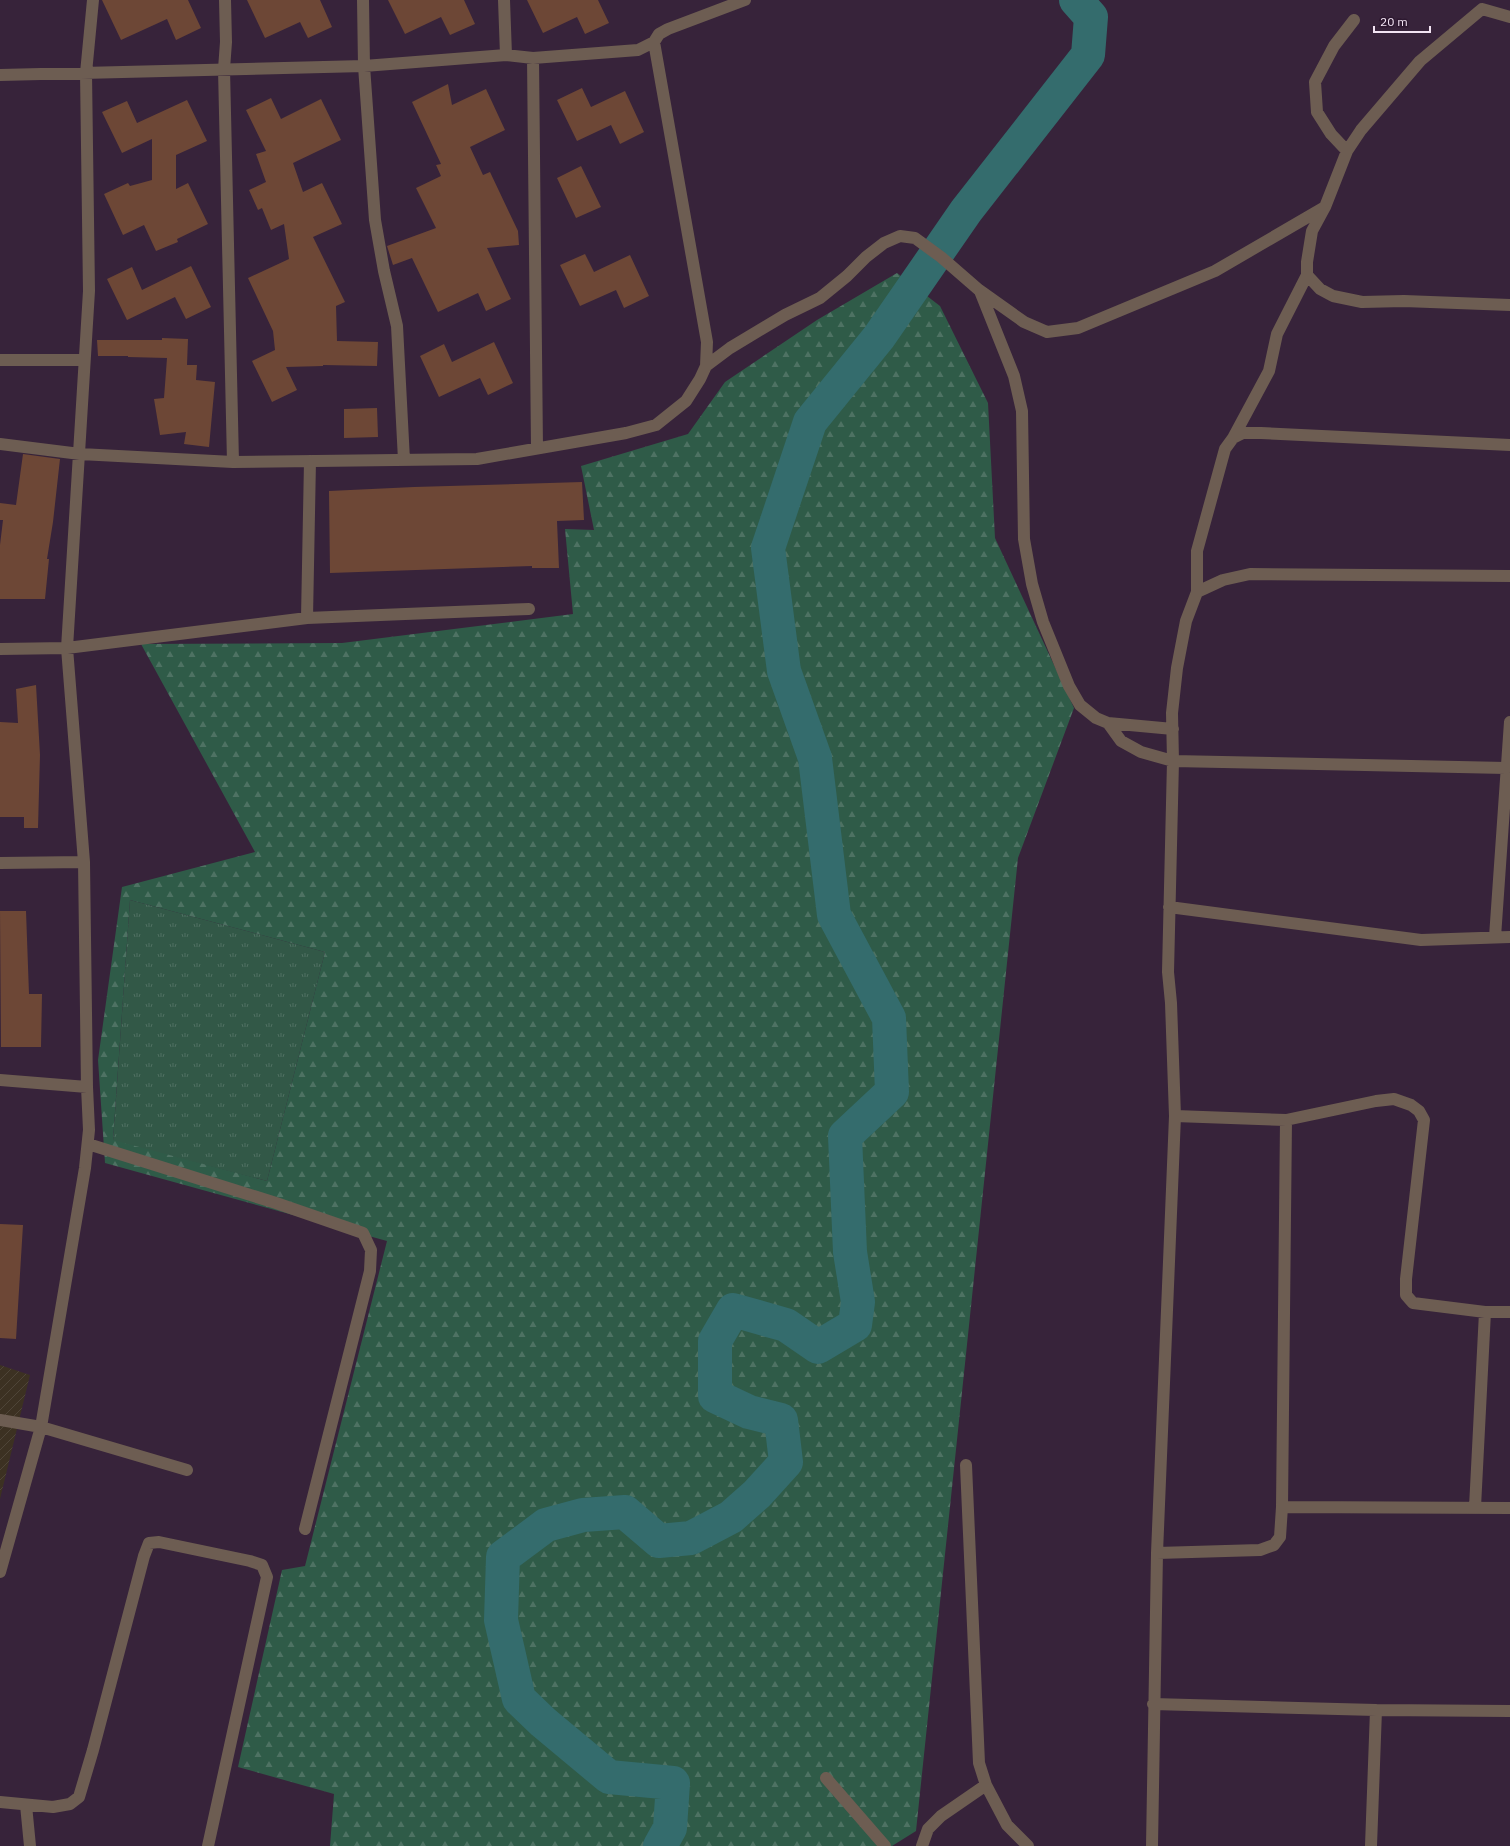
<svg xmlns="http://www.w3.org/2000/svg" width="1510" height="1846" viewBox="0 0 1510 1846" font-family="'IBM Plex Sans',sans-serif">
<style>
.industrial{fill:url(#industrial-furrows)}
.grass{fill:url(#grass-tufts)}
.forest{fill:url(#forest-firs);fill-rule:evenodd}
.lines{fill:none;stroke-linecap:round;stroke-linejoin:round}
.river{stroke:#346c6d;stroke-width:34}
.building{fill:#6d4736}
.minor{stroke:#6d5d52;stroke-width:12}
</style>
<defs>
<pattern id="industrial-furrows" width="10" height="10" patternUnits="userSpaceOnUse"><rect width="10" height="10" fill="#3c3122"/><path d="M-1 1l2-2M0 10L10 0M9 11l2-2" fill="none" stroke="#4f4538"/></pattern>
<pattern id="grass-tufts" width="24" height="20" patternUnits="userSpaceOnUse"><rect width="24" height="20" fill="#325847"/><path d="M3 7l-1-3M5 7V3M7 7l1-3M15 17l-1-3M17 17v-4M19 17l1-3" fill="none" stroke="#507062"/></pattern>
<pattern id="forest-firs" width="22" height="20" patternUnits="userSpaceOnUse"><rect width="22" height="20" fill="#2f5b48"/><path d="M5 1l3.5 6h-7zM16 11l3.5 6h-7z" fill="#4e7263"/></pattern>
</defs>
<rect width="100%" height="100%" fill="#37233a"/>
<!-- industrial -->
<path class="industrial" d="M0,1365l30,10 -30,124z"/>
<!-- grass -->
<path class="grass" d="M130,900l195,52 -58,229 -154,-40z"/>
<!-- forest -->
<path class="forest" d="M897,273l43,33 48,97 7,135 79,170 -56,150 -102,973 -24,15h-562l4,-52 -96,-27 44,-197 23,-4 82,-325 -282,-78 -7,-103 24,-173 133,-35 -114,-208 201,-1 231,-29 -8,-85 29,1 -13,-64 107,-32 37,-52 92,-62zM130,900l195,52 -58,229 -154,-41z"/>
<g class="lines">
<!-- river -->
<path class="river" d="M660,1846l10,-18 3,-45 -64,-6 -66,-55 -24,-23 -18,-79 2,-63 43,-32 37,-10 42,-3 34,29 32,-3 40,-21 26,-23 29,-32 -5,-42 -32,-8 -34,-16v-55l18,-31 53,15 32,22 37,-22 3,-23 -8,-50 -5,-116 47,-44 -3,-74 -55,-103 -19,-157 -31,-87 -16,-123 42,-126 69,-85 87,-126 122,-156 3,-38 -15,-17"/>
</g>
<!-- building -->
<path class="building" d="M102,0h86l13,28 -25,12 -9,-21 -46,21z
M247,0h73l12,27 -24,11 -8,-16 -35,16z
M388,0h76l11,24 -25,11 -9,-18 -36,17z
M527,0h71l11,23 -24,11 -8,-17 -34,16z
M448,84l4,21 34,-16 19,41 -35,17 13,28 7,-3 28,59 1,14 -32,3 24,51 -25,12 -8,-18 -40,19 -26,-54 -19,7 -6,-19 49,-18 -20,-40 25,-12 -5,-11 5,-1 -29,-62z
M582,88l9,19 34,-16 19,41 -24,12 -9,-19 -34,16 -20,-41z
M271,98l10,21 40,-20 20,41 -48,23 10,29 19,-9 20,41 -29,13 32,65 -9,4 1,35 41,1 -1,24 -54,-1v1l-37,1 11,23 -25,12 -20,-41 23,-11 -2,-19 -25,-53 41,-19 -5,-35 -13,6 -9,-22 -4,2 -9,-20 17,-8 -10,-28 10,-3 -20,-41z
M187,100l20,41 -31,14v34l12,-6 20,41 -31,15 1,3 -22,9 -12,-26 -21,10 -19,-41 24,-11 2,3 22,-6v-41l-30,14 -20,-41 25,-11 10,22z
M581,166l20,41 -25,11 -19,-40z
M585,254l9,18 36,-17 19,41 -25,12 -8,-18 -36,16 -20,-41z
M191,266l20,41 -25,12 -11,-22 -48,23 -20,-41 25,-12 10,23z
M162,338l26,1 -1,26h10l-1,15 19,2 -6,65 -25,-3 2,-12 -26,3 -6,-36 10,-1 3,-40 -39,-1v-1h-30l-1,-16h65z
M494,342l19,41 -25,12 -8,-17 -41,19 -19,-41 24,-12 8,18z
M377,408l1,29 -34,1v-29z
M23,454l37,5 -7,63 -6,37h2l-4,40h-45v-54l3,-25h-3v-17l16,2z
M582,482l2,38 -27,1 2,47h-27v-2l-202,7 -1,-82 85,-4z
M36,685l4,70 -2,73h-14v-11h-24v-95l18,1 -2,-34z
M0,911h26l3,83h13l-1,53h-40z
M0,1224l23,1 -7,114 -16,-1z"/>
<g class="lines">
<!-- minor -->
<path class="minor" d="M225,0l1,42 -2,27 9,393
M363,0l1,66 11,154 9,51 13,55 7,134
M504,0l2,55
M1482,9l28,8
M533,58l4,390
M0,75l364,-9 142,-11 27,3 105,-8 16,-8 5,-8 9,-5 77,-29
M1347,151l-16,-17 -14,-22 -2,-30 19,-36 20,-26
M1307,275l13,14 13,7 29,6 42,-1 106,4
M980,291l34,85 8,35 2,128 8,45 11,38 26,64 11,19 16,13 12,5 65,6
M0,360h84
M706,366l24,-18 55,-33 35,-17 27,-22 19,-19 18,-14 16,-7 15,2 26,19 38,33 45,32 23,10 31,-4 137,-57 110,-64
M1233,438l10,-5h18l249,12
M0,444l80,10 153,8 244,-3 149,-26 30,-8 30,-24 14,-22 6,-13 1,-24 -53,-300
M1197,592l26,-12 27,-6 260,2
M307,618l3,-157
M0,649l67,-1 240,-30 222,-9
M1108,723l13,18 20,11 32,9 333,7
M0,863l84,-1
M1169,907l252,33 89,-3
M1495,937l15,-215
M0,1080l87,7
M1175,1116l-4,-113 -3,-31 5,-211 -1,-48 5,-45 9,-47 11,-29v-41l28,-102 8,-11 36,-67 8,-37 30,-59v-13l5,-31 13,-24 22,-56 14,-21 59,-69 62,-52
M88,1144l188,59 87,30 8,17 -1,21 -65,258
M0,1420l41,7 146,43
M966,1465l13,298 7,22 21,40 21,21
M1282,1507l228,1
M1475,1507l10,-195
M1157,1553l103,-3 14,-5 6,-8 2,-30 4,-387
M0,1572l41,-145 44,-259 4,-38 -2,-43 -3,-225 -17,-214 22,-357 -3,-218 7,-73
M1153,1704l223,6 134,1
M826,1778l59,68
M0,1802l53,5 17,-3 9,-7 14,-47 51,-194 5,-13 10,-1 91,19 12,4 5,12 -59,269
M26,1805l4,41
M922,1846l6,-17 13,-13 45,-31
M1152,1846l5,-293 18,-437 111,4 90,-19 18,-2 17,6 8,6 5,9 -18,159v16l7,8 72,9h25
M1371,1846l5,-136"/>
</g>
<!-- scale -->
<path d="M1374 26v6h56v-6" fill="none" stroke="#f2e4f3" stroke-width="2"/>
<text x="1380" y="26" font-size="12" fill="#f2e4f3" stroke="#2d1930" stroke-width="3" paint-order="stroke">20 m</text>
</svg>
